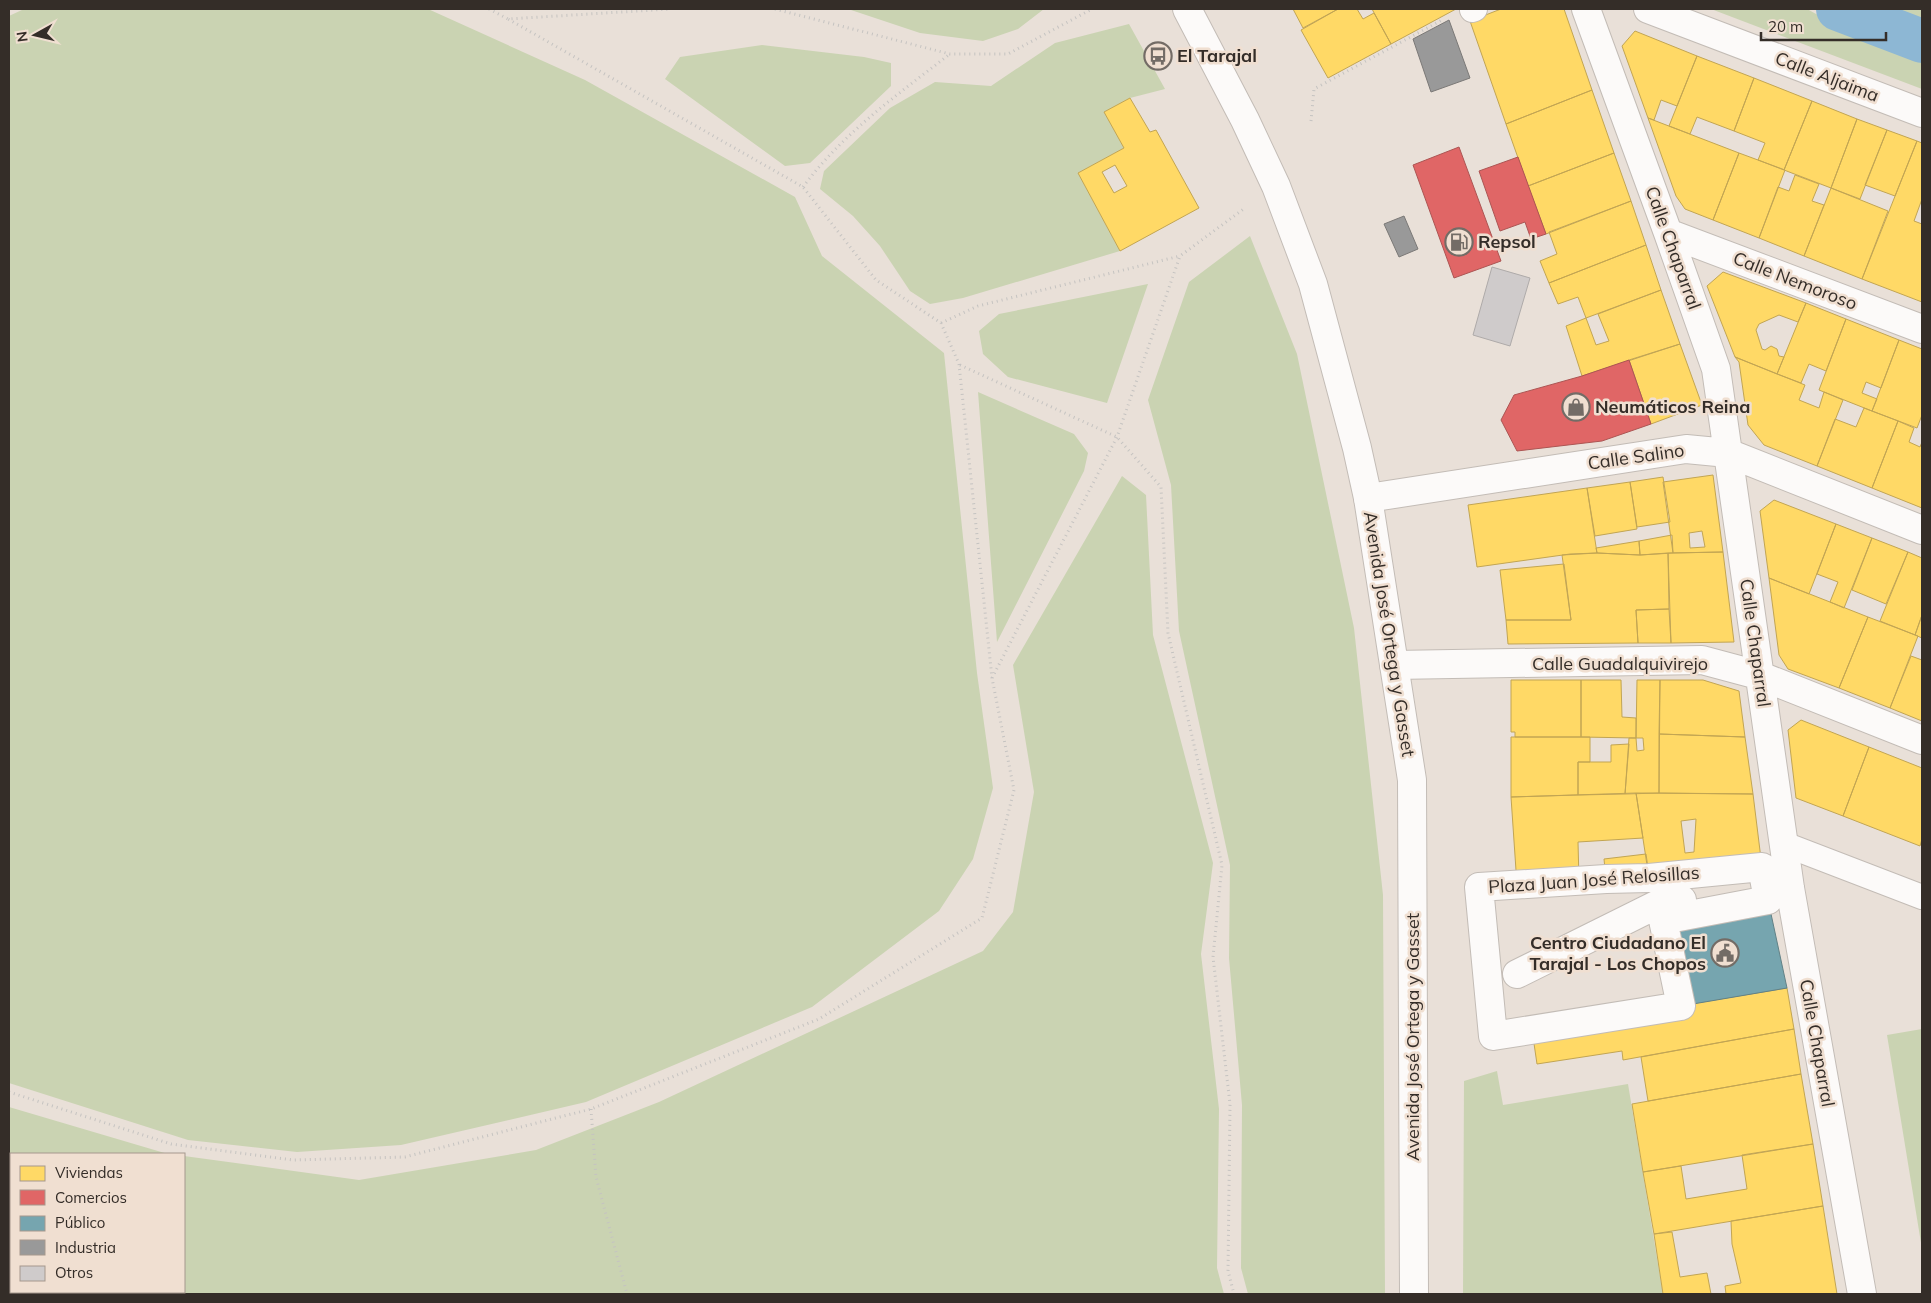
<svg xmlns="http://www.w3.org/2000/svg" width="1931" height="1303" viewBox="0 0 1931 1303" font-family="Mulish,sans-serif">
<style>
.green{fill:#cad3b2}
.homes{fill:#ffd966;stroke:#c2a553;fill-rule:evenodd}
.shops{fill:#e06666;stroke:#ac5553}
.public{fill:#76a5af;stroke:#628186}
.industry{fill:#999;stroke:#7b7977}
.lines{fill:none;stroke-linecap:round;stroke-linejoin:round}
.canal{stroke:#8db7d4;stroke-width:44}
.building{fill:#cfcbcb;stroke:#aeaaa9}
.lane-casing{stroke:#c3bcb6;stroke-width:26}
.street-casing{stroke:#c3bcb6;stroke-width:30}
.secondary-casing{stroke:#c3bcb6;stroke-width:30}
.path{stroke:#c5c3c1;stroke-width:3;stroke-dasharray:1 4;stroke-linecap:butt}
.lane{stroke:#fcfaf9;stroke-width:24}
.street{stroke:#fcfaf9;stroke-width:28}
.secondary{stroke:#fcfaf9;stroke-width:28}
.labels{text-anchor:middle;stroke-width:5;stroke-linejoin:round;paint-order:stroke}
.poi-label{font-size:18px;font-weight:bold;fill:#342d28;stroke:#f0dfd1;text-anchor:start}
.street-label{font-size:18px;fill:#342d28;stroke:#f0dfd1}
</style>
<rect width="100%" height="100%" fill="#e9e0d8"/>
<!-- green -->
<path class="green" d="M24,9h404l157,71 210,117 27,59 122,97 33,320 16,115 -20,71 -34,52 -127,96 -226,95 -185,43 -104,7 -109,-12 -179,-57v-1067z
M848,9h196l-26,20 -35,12 -63,-8z
M1711,9h96l20,11 95,37v32z
M1878,9h44v17z
M1129,24l36,65 -35,9 -25,14 19,36 -46,25 42,78 -157,47 -33,6 -20,-13 -30,-45 -27,-30 -33,-27 4,-18 66,-63 45,-26 56,4 64,-43z
M762,45l102,12 27,6v23l-81,77 -25,3 -120,-87 15,-22z
M1250,236l47,118 57,274 29,267 2,399h-137l-7,-26 1,-163 -13,-147 1,-93 -51,-234 -8,-146 -23,-85 41,-118z
M1148,284l-41,119 -99,-26 -25,-23 -4,-23 20,-17z
M978,392l96,42 14,19 -4,18 -87,171z
M1122,476l24,19 7,140 60,228 -12,91 18,155 -2,159 7,26h-1215v-187l159,47h-157v138h173v-136l175,24 177,-30 123,-48 324,-151 30,-39 21,-120 -21,-127z
M1922,1029v220l-35,-214z
M1497,1071l6,34 125,-21 35,210h-200l1,-213z"/>
<!-- homes -->
<path class="homes" d="M1293,9h45l-35,19z
M1338,9h19l6,10 11,-6 17,31 -63,34 -27,-48z
M1372,9h84l-65,35z
M1501,9h63l28,81 -86,34 -36,-103z
M1635,31l62,25 -20,50 -16,-6 -7,20 -6,-2 -26,-72z
M1697,56l57,22 -20,53 -37,-14 -7,17 -21,-8z
M1754,78l58,23 -28,69 -26,-10 7,-17 -31,-12z
M1592,90l22,63 -86,33 -22,-62z
M1130,98l20,34 6,-2 43,78 -79,43 -42,-78 46,-25 -20,-36zM1115,165l12,21 -13,7 -12,-21z
M1812,101l45,18 -26,69 -47,-18z
M1648,118l91,35 -26,67 -28,-11 -9,-13z
M1857,119l30,11 -27,69 -29,-11z
M1887,130l30,11 -22,55 -30,-11z
M1917,141l5,2v56l-8,22 8,3v78l-60,-23z
M1614,153l17,48 -85,33 -18,-48z
M1739,153l46,17 -26,68 -46,-18z
M1795,175l24,9 -7,17 12,4 -20,51 -45,-18 19,-51 11,4z
M1831,188l57,23 -26,68 -58,-23z
M1631,201l15,44 -97,38 -9,-22 17,-7 -8,-22z
M1646,245l15,45 -75,28 -8,-21 -20,7 -9,-21z
M1723,272l83,31 -8,19 -19,-7 -20,9 -3,6 6,19 3,1 6,-4 6,3 2,7 5,1 -7,17 -42,-17 -28,-71z
M1661,290l19,54 -98,32 -16,-50 20,-8 10,27 13,-4 -11,-27z
M1806,303l40,16 -20,52 -17,-7 -8,19 -24,-9z
M1846,319l53,21 -18,48 -15,-6 -4,11 15,6 -5,12 -53,-21z
M1899,340l23,9v66l-5,13 -45,-17z
M1680,344l22,61 -51,19 -22,-64z
M1735,357l70,28 -6,15 20,8 5,-16 19,8 -26,66 -53,-21 -16,-20 -9,-63z
M1864,408l34,13 -26,67 -55,-22 18,-47 21,8z
M1898,421l16,7 -5,14 11,5 2,-5v66l-50,-20z
M1713,475l10,77 -50,1 -10,-71zM1702,531l3,16 -15,1 -1,-15z
M1663,477l7,45 -33,5 -7,-45z
M1630,482l7,47 -42,7 -8,-48z
M1587,488l10,65 -27,1 -93,13 -9,-62z
M1774,500l62,24 -27,70 -40,-16 -9,-67z
M1836,524l36,14 -28,70 -14,-6 8,-20 -21,-8z
M1672,535l1,18 -33,2 -1,-14z
M1872,538l36,14 -22,52 -34,-14z
M1639,541l1,14 -43,-2 -1,-5z
M1723,552l11,90 -63,1 -3,-90z
M1908,552l14,6v57l-7,20 -35,-14z
M1597,553l43,2 28,-2 1,56 -33,1 2,33 -130,1 -2,-24h65l-9,-65z
M1564,564l7,56h-65l-6,-50z
M1769,578l99,39 -29,71 -51,-19 -9,-14z
M1669,609l2,34h-33l-2,-33z
M1922,615v23l-7,-3z
M1868,617l50,19 -28,72 -51,-20z
M1911,656l11,4v61l-32,-13z
M1511,680h70v57h-66v-5h-4z
M1581,680h40l1,37 14,1v20l-55,-1z
M1637,680h23l-1,113 -34,1 4,-56h7zM1636,738h7l1,12 -7,1z
M1660,680h43l36,11 6,46 -86,-3z
M1801,720l68,27 -26,69 -47,-18 -8,-68z
M1659,734l86,3 8,57 -94,-1z
M1511,737h79v25h-12v33l-67,2z
M1629,744l-4,50 -47,1v-33h33v-17z
M1869,747l53,21v71l-2,7 -77,-30z
M1636,793l117,1 9,73 -113,11zM1696,819l-2,33 -9,1 -4,-32z
M1636,793l7,45 -65,4 1,39 -62,4 -6,-88z
M1646,854l3,21 -43,4 -2,-20z
M1787,988l7,41 -171,31 -1,-9 -85,13 -5,-34z
M1794,1029l7,45 -153,27 -7,-44z
M1801,1074l12,70 -170,28 -11,-68z
M1813,1144l10,62 -169,28 -11,-62 38,-6 5,33 61,-10 -5,-34z
M1823,1206l14,88h-111l-1,-8 16,-3 -9,-39 -1,-23z
M1672,1232l8,45 27,-4 4,21h-48l-9,-60z"/>
<!-- shops -->
<path class="shops" d="M1459,147l42,114 -47,17 -41,-113z
M1518,157l28,77 -15,5 -6,-17 -25,9 -21,-60z
M1629,360l22,64 -49,17 -85,10 -16,-31 13,-25 68,-19z"/>
<!-- public -->
<path class="public" d="M1768,900l19,88 -100,17 -24,-85z"/>
<!-- industry -->
<path class="industry" d="M1449,20l21,58 -39,14 -18,-53z
M1404,216l14,33 -19,8 -15,-33z"/>
<g class="lines">
<!-- canal -->
<path class="canal" d="M1838,9l84,32"/>
</g>
<!-- building -->
<path class="building" d="M1492,267l38,11 -20,68 -37,-11z"/>
<g class="lines">
<!-- lane casing -->
<g class="lane-casing">
<path id="lane" d="M1472,10l3,-1
M1784,844l138,53"/>
</g>
<!-- street casing -->
<g class="street-casing">
<path id="street" d="M1586,9l82,224 48,136 74,519 72,406
M1648,9l274,104
M1668,233l254,96
M1368,498l318,-49 42,4 194,77
M1394,665l308,-5 56,15 164,65
M1762,867l6,33 -105,20 18,86 -188,30 -14,-149 127,-8 43,-1z
M1517,974l141,-70 24,-4"/>
</g>
<!-- secondary casing -->
<g class="secondary-casing">
<path id="secondary" d="M1187,9l58,111 31,66 37,98 44,164 11,50 44,282 2,514"/>
</g>
<!-- path -->
<path class="path" d="M489,9l19,10 162,-10
M775,9l175,45h58l84,-45
M1311,121l3,-32 128,-69
M803,187c39,-53 95,-93 147,-133
M941,323l37,-17 202,-50
M960,365l157,72 44,50 7,146 54,232 -9,92 17,147 -2,167 6,23
M992,678l125,-241 63,-181 65,-48
M9,1092l162,52 122,16 112,-3 186,-48 228,-90 163,-101 32,-128 -22,-112 -33,-314 -18,-41 -65,-43 -73,-93 -295,-168
M591,1109l5,68 31,117"/>
<!-- lane -->
<use href="#lane" class="lane"/>
<!-- street -->
<use href="#street" class="street"/>
<!-- secondary -->
<use href="#secondary" class="secondary"/>
</g>
<!-- icons -->
<defs>
<g id="bus-ring" transform="scale(1.4375)"><circle r="9.5" fill="#f0dfd1" stroke="#736c66" stroke-width="1.5"/><path d="M-5-6H5V4H4V6H2V4H-2V6H-4V4H-5ZM-3.5-4V0h7V-4ZM-3.5 1.2v1.5H-2V1.2ZM2 1.2v1.5H3.5V1.2Z" fill="#736c66"/></g>
<g id="fuel-ring" transform="scale(1.4375)"><circle r="9.5" fill="#f0dfd1" stroke="#736c66" stroke-width="1.5"/><path d="M-5.5-6h7V0h2V4h1.3V-2.5L3-4.5l.8-.8L6-3V5H2.5V1h-1V6h-7ZM-4.2-4.7v3.2H.2V-4.7Z" fill="#736c66"/></g>
<g id="shop-ring" transform="scale(1.4375)"><circle r="9.5" fill="#f0dfd1" stroke="#736c66" stroke-width="1.5"/><path d="M-5-2.5h2.3a2.7 3.5 0 0 1 5.4 0H5L5.5 6h-11ZM-1.5-2.5h3a1.5 2.3 0 0 0-3 0Z" fill="#736c66"/></g>
<g id="civic-ring" transform="scale(1.4375)"><circle r="9.5" fill="#f0dfd1" stroke="#736c66" stroke-width="1.5"/><path d="M-.6-6.5H3V-4.5H.6V-3L4-1V1h2V6H-6V1h2V-1L-.6-3ZM-1.2 2.5V6h2.4V2.5Z" fill="#736c66"/></g>
</defs>
<g fill-rule="evenodd">
<use href="#bus-ring" x="1158" y="56"/>
<use href="#fuel-ring" x="1459" y="242"/>
<use href="#shop-ring" x="1576" y="407"/>
<use href="#civic-ring" x="1725" y="953"/>
</g>
<g class="labels">
<!-- poi labels -->
<g class="poi-label">
<text x="1177" y="62">El Tarajal</text>
<text x="1478" y="248">Repsol</text>
<text x="1595" y="413">Neumáticos Reina</text>
<text x="1706" y="949" text-anchor="end">Centro Ciudadano El<tspan x="1706" dy="21">Tarajal - Los Chopos</tspan></text>
</g>
<!-- street labels -->
<g class="street-label">
<text transform="translate(1827 77) rotate(21)" y="6">Calle Aljaima</text>
<text transform="translate(1673 248) rotate(70)" y="6">Calle Chaparral</text>
<text transform="translate(1795 281) rotate(21)" y="6">Calle Nemoroso</text>
<text transform="translate(1636 457) rotate(-8)" y="6">Calle Salino</text>
<text transform="translate(1389 634) rotate(81)" y="6">Avenida José Ortega y Gasset</text>
<text transform="translate(1755 643) rotate(82)" y="6">Calle Chaparral</text>
<text x="1620" y="670">Calle Guadalquivirejo</text>
<text transform="translate(1594 880) rotate(-4)" y="6">Plaza Juan José Relosillas</text>
<text transform="translate(1413 1037) rotate(-90)" y="6">Avenida José Ortega y Gasset</text>
<text transform="translate(1817 1043) rotate(80)" y="6">Calle Chaparral</text>
</g>
</g>
<!-- border -->
<rect width="1931" height="1303" fill="none" stroke="#342d28" stroke-width="20"/>
<!-- legend -->
<rect x="10" y="1153" width="175" height="140" fill="#f0dfd1" stroke="#a5988d"/>
<rect x="20" y="1166" width="25" height="15" fill="#ffd966" stroke="#a5988d"/>
<text x="55" y="1178" font-size="15" fill="#342d28">Viviendas</text>
<rect x="20" y="1190" width="25" height="15" fill="#e06666" stroke="#a5988d"/>
<text x="55" y="1203" font-size="15" fill="#342d28">Comercios</text>
<rect x="20" y="1216" width="25" height="15" fill="#76a5af" stroke="#a5988d"/>
<text x="55" y="1228" font-size="15" fill="#342d28">Público</text>
<rect x="20" y="1240" width="25" height="15" fill="#999999" stroke="#a5988d"/>
<text x="55" y="1253" font-size="15" fill="#342d28">Industria</text>
<rect x="20" y="1266" width="25" height="15" fill="#cfcbcb" stroke="#a5988d"/>
<text x="55" y="1278" font-size="15" fill="#342d28">Otros</text>
<!-- north arrow -->
<g transform="translate(35 35) rotate(262)" stroke="#f0dfd1" stroke-width="4" paint-order="stroke">
<path d="M0-4L9 19L0 12L-9 19Z" fill="#342d28"/>
<text y="-8" font-size="14" font-weight="bold" text-anchor="middle" fill="#342d28">N</text>
</g>
<!-- scale -->
<path d="M1761 32v8h125v-8" fill="none" stroke="#342d28" stroke-width="2.5"/>
<text x="1768" y="32" font-size="15" fill="#342d28" stroke="#f0dfd1" stroke-width="4" paint-order="stroke">20 m</text>
</svg>
